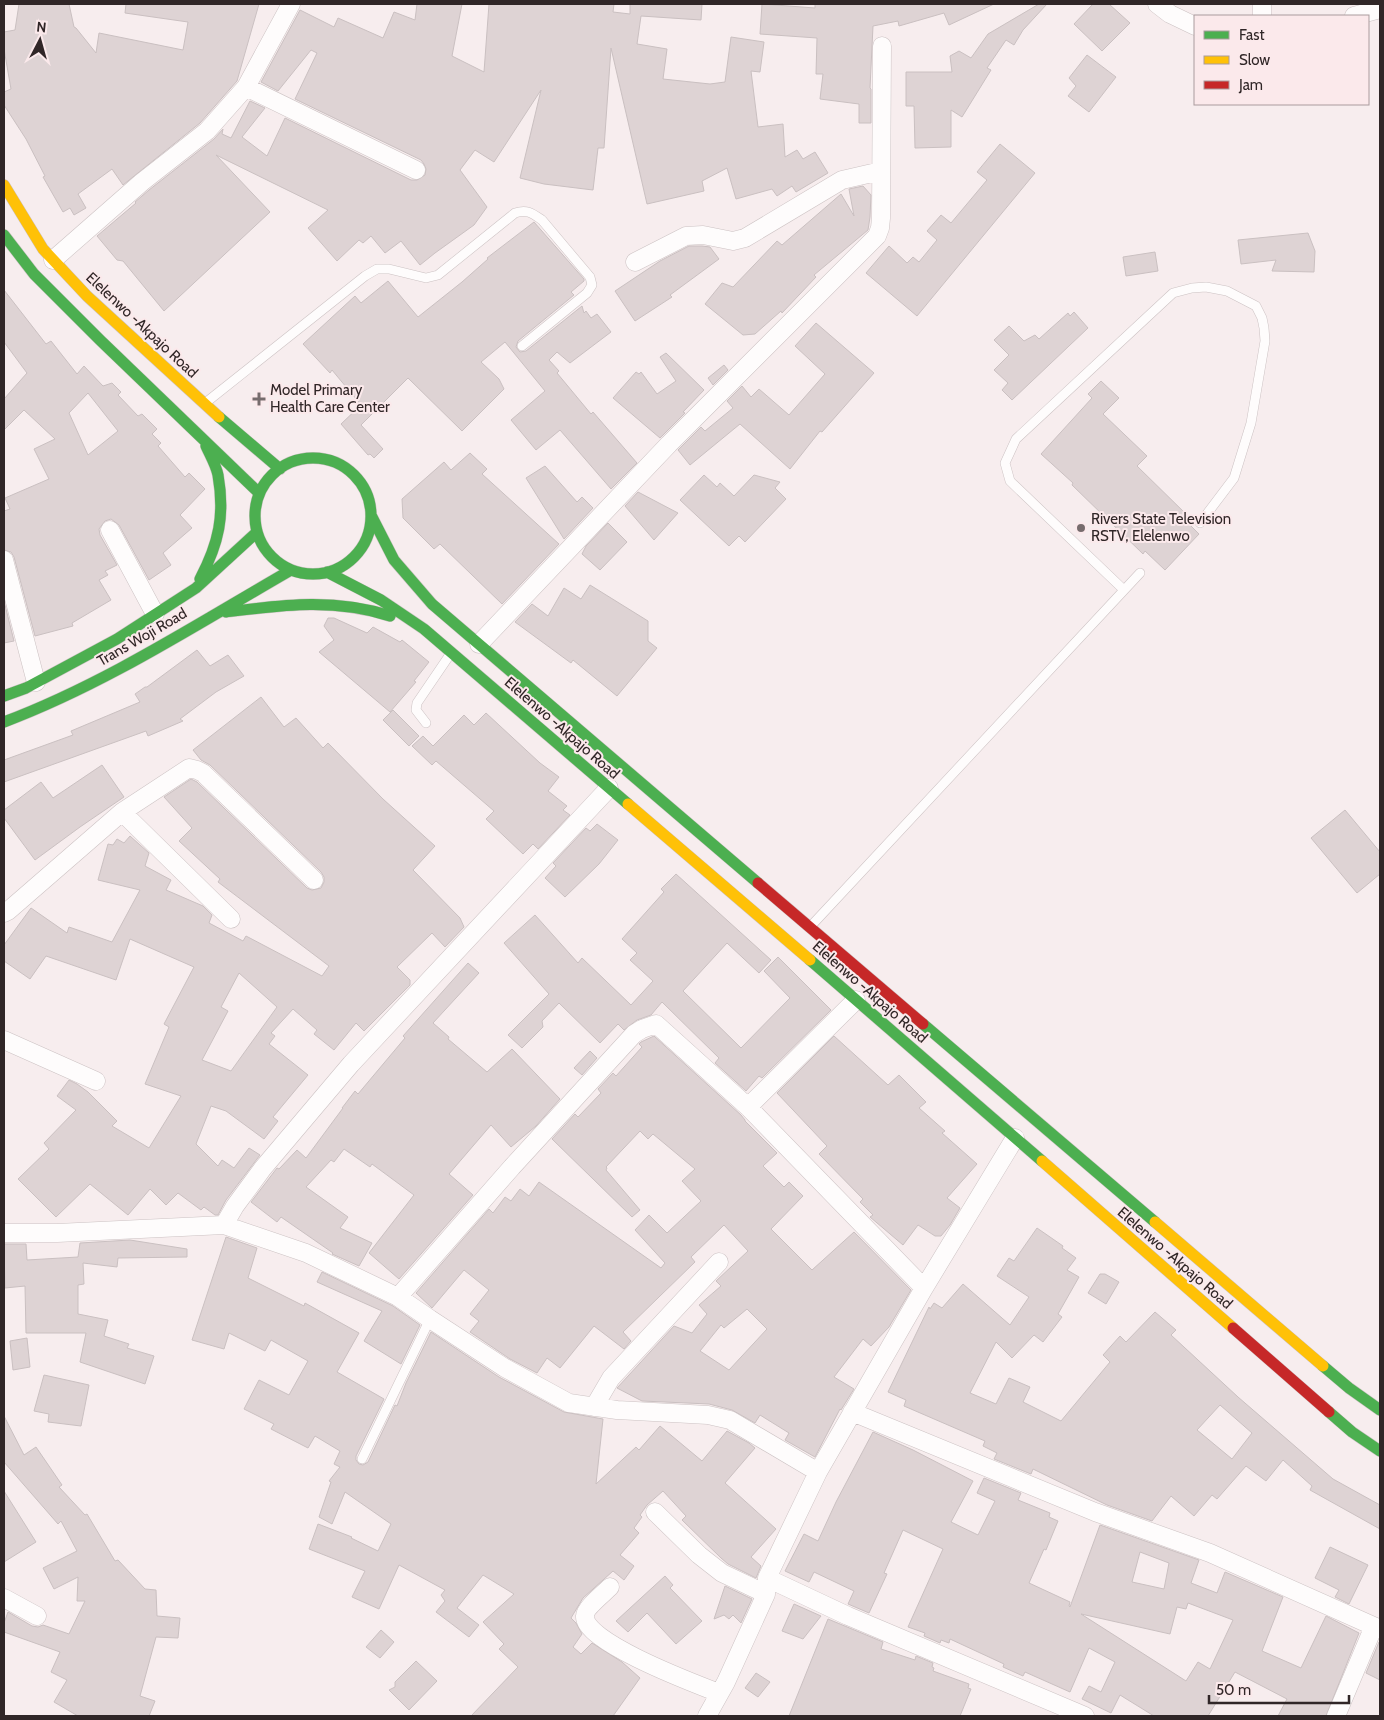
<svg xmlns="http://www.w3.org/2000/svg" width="1384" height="1720" viewBox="0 0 1384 1720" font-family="Cabin,sans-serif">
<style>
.building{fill:#ded3d4;stroke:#cac0c1;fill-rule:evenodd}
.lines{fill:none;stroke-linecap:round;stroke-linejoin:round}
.lane-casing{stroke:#ccc2c3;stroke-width:10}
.street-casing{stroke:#ccc2c3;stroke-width:19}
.fast-casing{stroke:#ccc2c3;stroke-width:12}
.slow-casing{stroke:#ccc2c3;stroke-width:12}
.jam-casing{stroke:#ccc2c3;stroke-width:12}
.lane{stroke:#fefcfc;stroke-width:9}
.street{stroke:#fefcfc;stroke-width:18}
.fast{stroke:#4caf50;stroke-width:11}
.slow{stroke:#ffc107;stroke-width:11}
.jam{stroke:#c62828;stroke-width:11}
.poi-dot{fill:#766c6d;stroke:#fbe9eb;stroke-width:2}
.labels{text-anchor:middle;stroke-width:4;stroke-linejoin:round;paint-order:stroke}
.street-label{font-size:15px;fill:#302627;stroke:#fbe9eb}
.poi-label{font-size:15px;fill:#302627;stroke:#fbe9eb;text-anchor:start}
</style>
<rect width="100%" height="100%" fill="#f7edee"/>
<!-- building -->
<path class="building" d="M19,4h50l5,23 2,1 20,25 3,-20 84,17 5,-28 -63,-9 1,-9h133l-22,77 -37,42 -77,62 -11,-16 -34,25 8,14 -12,7 -4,-7 -7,4 -20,-35 2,-1 -19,-37 -22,-34v-13l7,-3 -7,-40v-17l11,-2z
M417,4h45l-10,52 32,16 5,-68h125l-1,8 17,2v-10h72l-1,16 -60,-4 -4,28 30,5 -4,30 47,5 15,-2 6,-45 33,5 -4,30 -9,-1 7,56 25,-3 2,33 12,-7 6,9 12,-7 13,21 -32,19 -4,-6 -15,10 -5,-7 -36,10 -9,-31 -25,13 2,10 -57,13 -36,-156 -7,100h-6l-5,42 -49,-6 -24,-6 21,-88 -47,72 -19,-12 -15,20 27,37 -13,18 -39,28 -15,12 -19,-24 -16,12 -14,-17 -8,7 -4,-3 -22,21 -29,-33 20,-18 -112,-55 54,57 -106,99 -41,-50 -6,-1 -20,-24 39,-33 -1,-1 14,-12 65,-51 9,-10 -1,5 9,4 19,-37 15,7 -23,29 25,19 18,-38 126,62h6l8,-5 1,-6 -2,-5 -3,-4 -126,-61 22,-46 -6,-3 -33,41 -17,-9 39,-72 34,17 4,-9 45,20 11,-26 21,8z
M762,4l53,4v-4h179l-45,21 -5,-12 -45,13 -1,-5 -25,5 -3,62 1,1v34h-12v-19l-39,-5 3,-25h-7l1,-36 -57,-4z
M1039,4h8l-24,26 -9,15 -8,-5 -19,28 4,2 -29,47 -11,-7v37l-36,1 -1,-42h-8v-34h46l-2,-16 9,-5 12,7 17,-24z
M1093,4h16l21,19 -28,28 -28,-27z
M1087,55l29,22 -27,35 -21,-16 8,-10 -7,-8z
M1000,144l35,29 -118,143 -51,-43 23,-27 18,17 6,-6 6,5 18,-22 -10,-9 14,-16 10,8 36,-43 -10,-8z
M863,186l8,9 -1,22 -2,13 -54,45 2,2 -34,36 -1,-2 -26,23 -12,1 -38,-31 17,-21 11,4 44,-46 5,4 59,-51 13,22 -5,-27z
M534,222l50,57v2l-13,11 3,3 -56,46 -2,6 4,5 6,-1 56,-45 2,7 2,-2 5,7 6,-4 14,18 -41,31 -13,-11 -8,8 10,11 -2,2 34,41 2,-2 44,51 -26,26 -51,-59 -24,20 -25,-30 34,-29 -40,-49 -24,20 18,17 5,10 -42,42 -54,-53 -47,47 22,24 -9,9 -4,-4 -2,1 -27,-31 20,-19 -29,-35 -2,3 -27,-29 52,-48 6,7 27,-22 30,36 44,-35 26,-23 -1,-1z
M1308,233l7,18 -1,21 -42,-1 4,-11 -35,4 -3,-24z
M689,246h13l8,1 9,12 -49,36 2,2 -37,24 -20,-30 45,-30z
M1155,252l3,19 -32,5 -3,-19z
M4,290l42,54 5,-3 26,33 7,-8 19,20 9,-3 9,9 -3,3 20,21 4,-2 15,15 -5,5 9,9 -3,3 27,31 4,-4 16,16 -25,26 12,13 -29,25 8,12 -22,15 -30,-55 -8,-6 -6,2 -6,8 1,6 17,30 -12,6 3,4 -9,5 12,20 -39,23 1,3 -38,10 -21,-79 -3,-5 -7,-2v-39l6,-2 -5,-11 44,-19 -15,-30 21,-10 -31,-29 -20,20v-31l23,-26 -23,-31zM88,393l30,38 -30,24 -19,-42z
M1074,312l14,16 -76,72 -10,-10 6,-7 -14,-13 15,-15 -15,-15 15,-14 15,15 11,-6 4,4 29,-26 2,3z
M816,323l58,50 -52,59 -2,-1 -30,38 -50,-45 -50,41 -12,-15 23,-23 4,4 28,-23 -6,-7 15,-15 9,11 8,-8 30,26 36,-41 -30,-28z
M666,353l38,37 -21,22 2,1 -25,25 -47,-40 23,-26 3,2 2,-2 16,22 19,-13 -16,-24z
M724,365l4,5 -15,15 -5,-7z
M1101,381l18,17 -16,16 44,42 -10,10 50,49 -4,3 16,16 -34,36 -20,-19 -2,3 -71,-69 1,-2 -32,-29 51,-56 -4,-4z
M470,453l17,16 -5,5 77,70 -57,60 -62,-60 -6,5 -31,-31 -1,-19 42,-37 7,8z
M545,466l32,36 5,-5 11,11 -29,31 -38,-61z
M704,475l13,12 3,-4 14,13 20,-21 26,7 -5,6 11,11 -41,43 -6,-6 -10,10 -49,-46z
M638,492l40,21 -24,27 -29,-34z
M608,523l19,19 -27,28 -18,-16 4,-8z
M590,585l58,36v20l9,7 -40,48 -44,-36 -2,3 -56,-41 17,-18 16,12 16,-28 17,11z
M4,601l10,40 -10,2z
M328,618h6l33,15 6,-6 27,15 2,-2 27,22 -15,19 2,1 -26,30 -71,-60 15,-12 -10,-14z
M197,650l13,16 18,-11 16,21 -28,16 -36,27 3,2 -35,15 -2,-5 -142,51v-22l69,-25 -2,-4 69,-29 -5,-8 10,-7h2z
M261,697l23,30 12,-9 27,30 5,-5 55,56 52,47 -22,24 47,48 4,9 -19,20 -13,-14 -35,34 13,13v5l-46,46 -8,-8 -22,27 -20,-16 3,-4 -24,-21 -22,24 4,3 -6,8 39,31 -35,42 5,4 -14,18 -38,-28 -15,-5 -15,38 22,22 4,-6 12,8 15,-20 11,7 -34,45 -8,15h-3l-11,-8 -3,3 -23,-17 -12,12 -16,-16 -22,26 -38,-31 -34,33 -38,-38 31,-30 -5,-6 32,-33 -19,-14 12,-16 8,4 11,8 29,29 -5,5 37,22 32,-52 -36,-12 24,-57 -5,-3 30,-57 -64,-28 -14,41 -70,-24 -16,23 -26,-18v-16l27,-37 36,25 2,-6 43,15 28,-52 -42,-10 10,-36 5,1 4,-6 7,4 6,-7 19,17 -4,13 26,14 -5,10 37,16 9,9 -3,8 34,18 3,-5 76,40 7,-10 -111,-84 2,-3 -41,-38 13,-13 -28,-31 27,-18 6,3 110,106 5,2 9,-2 3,-6v-5l-3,-5 -111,-107 -9,-5 -8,-10zM239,973l38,34 -46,64 -29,-11 26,-49 -7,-4z
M393,710l26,26 -10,10 -26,-26z
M486,713l54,50 19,14 -11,14 19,15 -4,4 7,5 -32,34 -5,-5 -10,10 -37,-35 8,-8 -58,-50 -4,4 -20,-19 11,-10 10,10 31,-31 10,10z
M102,765l22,32 -44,30 -45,33 -31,-42v-8l37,-28 12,16z
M1345,810l35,42v22l-23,19 -46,-55z
M597,824l21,16 -19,24 -34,33 -20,-19 11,-12 -3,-3 33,-35 4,3z
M676,874l95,86 -12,13 -32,-30 -44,48 58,57 49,-50 -26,-27 14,-14 53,53 -69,68 -3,-2 -13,15 -31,-28 4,-5 -57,-56 -11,13 -14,5 -13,10 -6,-6 -18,19 -41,-40 -17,18 1,6 -21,21 -14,-13 41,-41 -45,-51 31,-28 43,48 4,-5 49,47 22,-24 -23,-21 7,-7 -15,-14 42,-47 -3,-3z
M468,963l11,10 -46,50 16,14 -1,2 39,33 25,-23 48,50 -24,27 -25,21 -20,-22 -42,49 24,21 -74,84 -30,-26 45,-58 -42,-31 -2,3 -26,-18 -10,13 -3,-2 -25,27 42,30 -8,11 32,15 -13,23 -27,-12 1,-1 -52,-36 -4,5 -26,-20 26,-34 2,1 18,-19 9,8 37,-50h-1l13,-17 3,3 47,-56 -2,-2z
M654,1036l87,79 4,5v1l32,32 -14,13 21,21 5,-5 14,14 -32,33 41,41 42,-38 57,58 -22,37 -18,19 -8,-7 -29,38 20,12 -13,21 -1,-1 -25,48 -30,-17 4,-7 -29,-18 -5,8 -23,-13 -23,-6 -67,-3 -25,-13 57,-62 18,7 15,-19 -8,-9 22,-19 -5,-5 32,-30 -24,-26 -33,32 4,5 -72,70 8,9 -7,8 -30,-23 -34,42 -13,-10 -10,15 -27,-14 -40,-27 9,-11 -9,-7 19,-24 -25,-20 -32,38 -16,-15 73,-84 4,4 12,-16 6,4 9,-12 9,7 10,-14 122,86 4,-5 -30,-33 14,-15 18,18 34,-32 -19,-20 13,-12 -42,-35 -5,5 -8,-8 -34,36 1,1 -1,2 34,40 -8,7 -80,-78 23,-25 3,3 23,-24 -3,-4 15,-16 3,3 26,-29 -3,-3 2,-2zM747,1309l20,20 -38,41 -29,-19 21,-26 3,3z
M834,1036l54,49 11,-10 27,27 -7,6 26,23 -3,2 35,31 -30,34 13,10 -10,17 -9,11h-6l-17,-11 -15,20 -33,-28 3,-2 -13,-13 3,-3 -44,-45 8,-8 -50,-53z
M590,1051l7,7 -15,17 -8,-7z
M1037,1228l26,18 -1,2 14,10 -9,12 12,7 -21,37 4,3 -19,25 -9,-7 -22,23 -16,-16 -26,51 26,11 13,-26 21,9 -7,15 38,19 49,-59 -7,-7 17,-19 6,6 29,-30 21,18 -5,5 67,62 95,82 47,26v24l-70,-39 2,-4 -29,-26 -17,21 -20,-15 -29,33 -5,-4 -18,21 -23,-20 -19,25 -45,-16 -74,-36 -2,5 -37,-15 3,-6 -14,-7 2,-5 -81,-35 2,-6 -18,-8 41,-85 1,2 4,-6 8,5 21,-24 47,41 19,-28 -32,-21 12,-18 5,3zM1220,1405l32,28 -20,26 -35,-29z
M226,1237l31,11 -9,30 56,28 1,-3 54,30 -22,39 47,27 -28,57v4l3,4 4,1 5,-3 27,-57 2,1 9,-23 25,-51 68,45 65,35 39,7 -7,65 40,-37 3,3 21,-24 42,35 25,-30 22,12 6,5 -30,35 51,46 -25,28 10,9 -5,12 -28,-14 -7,-6 -39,-38 4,-4 -23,-25 -16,14 -7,10 2,2 -8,11 5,5 -19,22 14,11 -10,14 -11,-9 -30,27 -12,20 5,5 6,11 -9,13 8,7 11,-11 30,19 18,16 -27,38h-142l47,-49 -19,-18 5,-5 -21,-22 31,-28 -31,-19 -26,33 22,17 -10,12 -33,-25 9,-11 -4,-6 4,-5 -46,-25 -20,44 -27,-12 13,-26 -56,-22 9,-25 34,13 -1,1 27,13 13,-27 -46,-32 -13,32 -13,-7 12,-35 -2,-1 11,-14 -6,-3 6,-13 -25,-15 -7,12 -37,-19 3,-5 -30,-15 15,-29 30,15 19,-34 -37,-21 -6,11 -36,-18 -5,16 -32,-9z
M130,1240l57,9v8l-69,1 -1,9 -34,-4 1,21 -6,1v29l30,6 -4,16 25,8 -2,4 27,8 -9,28 -65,-22 6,-29h-60l-1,-47 -20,2 -1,-44h22l1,16 51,-3 2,-14z
M322,1272l71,34 27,19 -19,39 -37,-23 18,-30 -65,-29z
M1100,1274h5l14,8 -13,22 -18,-11z
M27,1338l3,29 -17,3 -3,-29z
M44,1375l45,10 -8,41 -33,-4 1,-8 -15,-3z
M4,1416l20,39 12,-8 26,38 -3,2 26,28 2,-1 28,47 3,-1 27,29 11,1 1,26 23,2 -2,20 -22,-1 -16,59 15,5 -6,15h-71l-24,-14 13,-22 -16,-8 9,-20 -56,-20v-9l4,-11 24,14 6,1 5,-2 26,9 16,-33h-8l1,-24 -24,12 -11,-21 34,-17 -16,-30 -3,3 -54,-62z
M873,1432l40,18 60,31 -22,41 27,13 17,-34 -18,-8 7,-15 37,15 -3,7 32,13 -1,4 9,4 -12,29 -2,-1 -15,34 41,19 -1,4 1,1 30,-82 99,35 -8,23 26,10 8,-21 58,25 -21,54 39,17 25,-52 33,17 -33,83h-48l9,-17 -52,-27 -27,44h-54l-34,-21 -9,18 -29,-14 7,-13 12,6 14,-30 -26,-14 -19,44 -45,-20 -2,4 -20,-9 1,-3 -54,-25 -1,4 -8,-3 -1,3 -16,-7 1,-3 -17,-6 35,-78 -40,-19 -19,43 3,1 -18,39 -21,-9 6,-13 -40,-19 -5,10 -24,-11 19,-37 14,7 18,-39zM1140,1552l29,11 -5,26 -32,-7zM1188,1603l45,17 -23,49 -12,-7 -12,19 -105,-67 89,20 7,-27 9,2z
M4,1491l32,51 -32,20z
M1330,1547l38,18 -19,39 -14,-7 4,-7 -24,-12z
M665,1576l8,9 -3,3 32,33 -26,23 -29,-31 -19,19 -12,-11z
M725,1586l27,13 -11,24 -8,-8 -4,4 -5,-4 -10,4z
M794,1604l27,12 -18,23 -21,-8z
M828,1619l55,23 -2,7 34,11 1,-4 17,7 -1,4 2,1 -1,3 36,13 -1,4 3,1 -11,27h-171z
M381,1630l13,12 -14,16 -14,-11z
M1379,1642l1,1v37l-14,-7z
M416,1661l21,20 -28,29 -20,-20 6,-3v-5z
M756,1673l14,9 -12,15 -13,-9z"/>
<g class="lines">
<!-- lane casing -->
<g class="lane-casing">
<path id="lane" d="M204,404l161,-128 12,-7h12l37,9 12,-3 77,-62c12,-4 17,0 27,7l48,57 2,8 -5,8 -65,53
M1124,590l-114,-109 -5,-18 11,-24 157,-146 19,-5 14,-1 21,4 29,15 6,12 2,10 1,13 -14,82 -17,55 -34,45
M426,723l-10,-13 1,-7 34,-50
M810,927l330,-354
M362,1459l68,-140"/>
</g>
<!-- street casing -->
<g class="street-casing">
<path id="street" d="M1157,4l13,10 25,12
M1262,4v12
M1354,16l26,-7
M246,87l170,83
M53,260l89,-78 65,-51 39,-44 45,-83
M635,262l51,-26 17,-1 30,6 12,-3 97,-58 39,-9
M110,530l45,84
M4,560l32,122
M479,644l190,-200 208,-208 3,-8 1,-10 1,-172
M122,812l109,107
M4,913l4,-2 114,-99 67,-44 8,2 6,3 111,107
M4,1040l92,41
M748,1107l108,-107
M224,1225l11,-19 28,-38 88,-104 258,-276
M4,1233h53l167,-8 82,28 92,44 32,22 75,49 64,35 48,7 91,5 22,5 88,52
M398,1297l114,-130 122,-133 8,-5 14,-5 92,83 176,181
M594,1407l17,-29 108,-116
M852,1412l243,100 115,41 170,76
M655,1512l44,43 23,18 44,21
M767,1578l81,38 237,100
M610,1587c-7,7 -25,21 -25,29 -2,26 111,68 134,77
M4,1598l33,18
M707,1716l19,-34 40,-88 1,-16 51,-106 106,-184 91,-150
M1336,1716l38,-90"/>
</g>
<!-- fast casing -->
<g class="fast-casing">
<path id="fast" d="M4,235l30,39 66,66 159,153
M219,417l61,52
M255 516a58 58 0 1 1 116 0a58 58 0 1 1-116 0Z
M371,515l23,45 38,44 326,279
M327,572l54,28 43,29 204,175
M200,579c19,-36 25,-64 18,-104 -2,-10 -8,-20 -12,-29
M226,612c57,-7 108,-14 164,4
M4,696l22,-8 91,-49 79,-51 61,-56
M4,722c101,-38 193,-98 287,-152
M810,960l232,201
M923,1024l232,198
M1323,1366l26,22 31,22
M1329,1412l23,20 28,19"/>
</g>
<!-- slow casing -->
<g class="slow-casing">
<path id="slow" d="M4,185l39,64 44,47 132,121
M628,804l182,156
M1042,1161l191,167
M1155,1222l168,144"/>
</g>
<!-- jam casing -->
<g class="jam-casing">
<path id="jam" d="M758,883l165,141
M1233,1328l96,84"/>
</g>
<!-- lane -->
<use href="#lane" class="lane"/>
<!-- street -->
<use href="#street" class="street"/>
<!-- fast -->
<use href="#fast" class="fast"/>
<!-- slow -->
<use href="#slow" class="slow"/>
<!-- jam -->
<use href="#jam" class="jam"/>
</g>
<!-- markers -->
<g class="poi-dot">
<path d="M256.5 391.5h5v5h5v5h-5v5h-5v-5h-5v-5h5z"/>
<circle cx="1081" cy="528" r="5"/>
</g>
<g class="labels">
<!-- street labels -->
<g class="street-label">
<text transform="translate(142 325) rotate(43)" y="5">Elelenwo -Akpajo Road</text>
<text transform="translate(142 637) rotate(-30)" y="5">Trans Woji Road</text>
<text transform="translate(562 728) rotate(41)" y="5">Elelenwo -Akpajo Road</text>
<text transform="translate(870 992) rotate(41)" y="5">Elelenwo -Akpajo Road</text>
<text transform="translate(1175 1258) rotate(41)" y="5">Elelenwo -Akpajo Road</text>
</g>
<!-- poi labels -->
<g class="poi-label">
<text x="270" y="395">Model Primary<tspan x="270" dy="17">Health Care Center</tspan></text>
<text x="1091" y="524">Rivers State Television<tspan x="1091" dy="17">RSTV, Elelenwo</tspan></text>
</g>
</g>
<!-- border -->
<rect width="1384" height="1720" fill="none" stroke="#302627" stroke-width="10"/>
<!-- legend -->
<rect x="1194" y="15" width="175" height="90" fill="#fbe9eb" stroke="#aa9b9d"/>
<rect x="1204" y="31" width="25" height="8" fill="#4caf50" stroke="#aa9b9d"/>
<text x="1239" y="40" font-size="15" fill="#302627">Fast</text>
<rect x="1204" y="56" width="25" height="8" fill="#ffc107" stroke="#aa9b9d"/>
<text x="1239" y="65" font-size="15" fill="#302627">Slow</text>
<rect x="1204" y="81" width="25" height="8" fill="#c62828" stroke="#aa9b9d"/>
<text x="1239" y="90" font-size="15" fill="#302627">Jam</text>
<!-- north arrow -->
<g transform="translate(40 40) rotate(6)" stroke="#fbe9eb" stroke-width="4" paint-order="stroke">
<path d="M0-4L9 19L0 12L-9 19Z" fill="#302627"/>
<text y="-8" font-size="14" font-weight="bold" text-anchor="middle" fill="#302627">N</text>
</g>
<!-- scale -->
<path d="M1209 1695v8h140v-8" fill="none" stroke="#302627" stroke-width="2.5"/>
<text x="1216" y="1695" font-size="15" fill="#302627" stroke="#fbe9eb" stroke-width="4" paint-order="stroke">50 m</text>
</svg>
